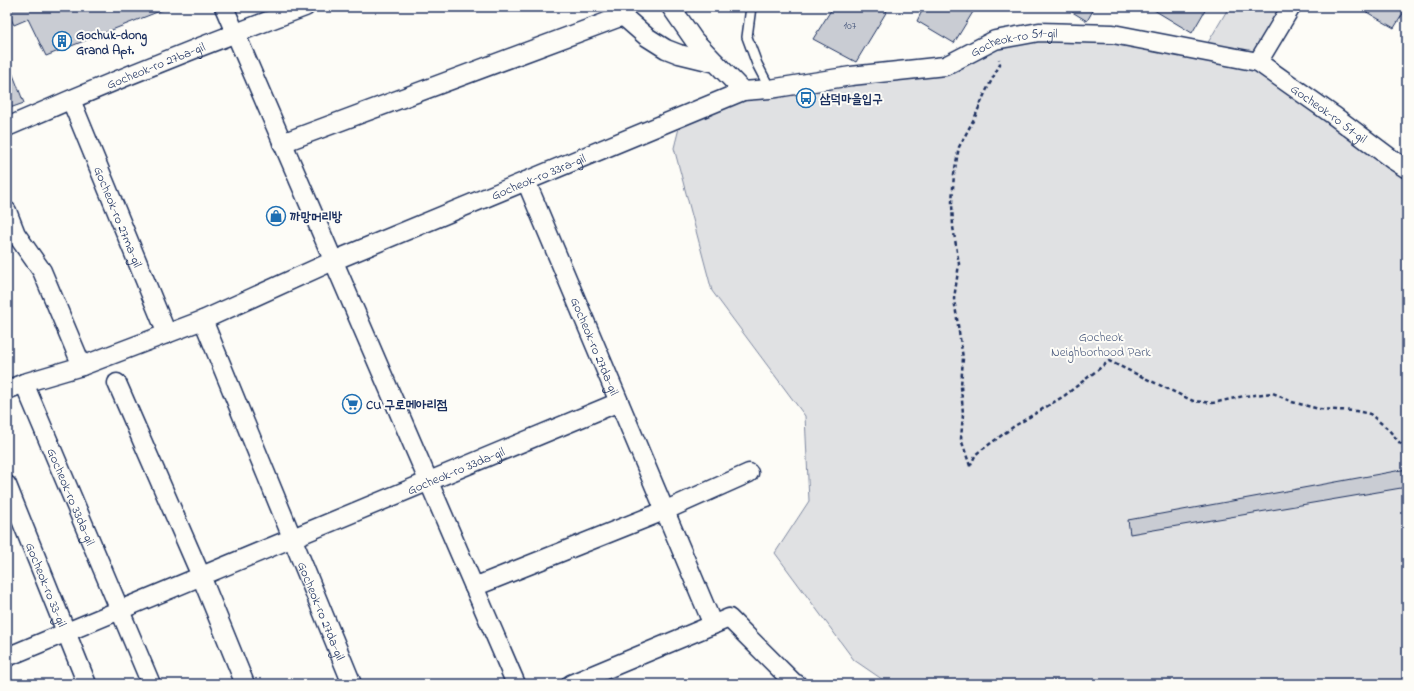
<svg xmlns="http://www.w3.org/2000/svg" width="1414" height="691" viewBox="0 0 1414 691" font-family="'Indie Flower','Poor Story',sans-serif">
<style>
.green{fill:#e0e1e3;stroke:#7e88a0}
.building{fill:#c9ccd3;stroke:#1b2f5e}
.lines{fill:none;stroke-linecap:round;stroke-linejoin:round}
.lane-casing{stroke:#1b2f5e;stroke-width:12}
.street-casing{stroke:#1b2f5e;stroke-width:21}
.path{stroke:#1b2f5e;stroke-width:2.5;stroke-dasharray:4 3;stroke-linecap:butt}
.lane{stroke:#fdfcf7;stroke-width:9}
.street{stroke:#fdfcf7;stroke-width:18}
.labels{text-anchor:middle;stroke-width:4;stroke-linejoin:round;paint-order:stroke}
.number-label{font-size:11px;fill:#46567b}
.poi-label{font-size:13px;font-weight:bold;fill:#1b2f5e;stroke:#fdfcf7;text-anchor:start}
.street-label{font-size:13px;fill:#1b2f5e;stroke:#fdfcf7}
.park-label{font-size:13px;fill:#4c5c7f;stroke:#fdfcf7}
</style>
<rect width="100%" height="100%" fill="#fdfcf7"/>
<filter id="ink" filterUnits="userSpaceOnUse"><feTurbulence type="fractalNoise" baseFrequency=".025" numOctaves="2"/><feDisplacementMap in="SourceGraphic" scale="8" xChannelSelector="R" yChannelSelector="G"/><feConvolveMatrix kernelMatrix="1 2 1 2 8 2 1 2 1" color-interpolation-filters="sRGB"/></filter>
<g filter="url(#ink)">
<!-- green -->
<path class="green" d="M1229,7h62l-33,55 149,107v515h-518l-35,-24 -79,-107 34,-52 -4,-85 -93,-125 -38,-143 8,-32 61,-25 202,-25 94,-34 164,19z"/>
<!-- building -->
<path class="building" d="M7,7h163l-124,49 -18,-37 -14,6 -7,-14z
M833,7h47l7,4 -31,51 -43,-23z
M924,7h52l-22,36 -37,-22z
M1064,7h31l-8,14z
M1149,7h58l-15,26z
M1358,7h49l-13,21z
M10,67l14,36 -17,6v-41z
M1407,469v18l-277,47 -2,-14z"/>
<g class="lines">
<!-- lane casing -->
<g class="lane-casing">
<path id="lane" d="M751,7l-4,30 10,27 13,25"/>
</g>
<!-- street casing -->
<g class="street-casing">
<g id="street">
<path d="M224,7l292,677"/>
<path d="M624,7l-1,9 24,21 19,12 13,5 37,9 27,28"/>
<path d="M671,7l23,33 22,23"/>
<path d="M1258,62l33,-55"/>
<path id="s1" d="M71,100l96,234"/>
<path id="s2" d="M7,127c98,-43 198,-83 298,-120"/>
<path d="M282,143l341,-127"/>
<path id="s3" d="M526,181l187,444"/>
<path d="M7,211l9,23 26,37 40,95"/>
<path id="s4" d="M203,320l149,364"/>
<path id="s5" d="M24,383l127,301"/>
<path d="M117,383l84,193 44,108"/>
<path id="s6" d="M7,390l17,-7 58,-17 121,-46 130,-59 410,-170 27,-2 81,-13 94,-10 50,-26 44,-8 74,2 145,28 75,53 60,45 14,9"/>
<path id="s7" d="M7,485l80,199"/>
<path d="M474,587l190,-76 85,-38"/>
<path id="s8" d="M7,657l612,-255"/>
<path d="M571,684l158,-66 66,66h2"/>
</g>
</g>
<!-- path -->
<path class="path" d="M970,466l6,-12 37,-27 51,-31 45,-35 84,40 20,2 31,-7 29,-3 19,9 27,7 37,2 14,3 18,15 17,20
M970,466l-9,-27 2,-25 -2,-28 2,-28 -9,-59 5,-35 -6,-37 -1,-25 2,-28 5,-27 16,-30 10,-24 15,-29 -1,-5"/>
<!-- lane -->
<use href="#lane" class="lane"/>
<!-- street -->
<use href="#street" class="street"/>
</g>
</g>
<!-- icons -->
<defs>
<g id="building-ring" transform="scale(1)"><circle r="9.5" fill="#fdfcf7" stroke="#1f6fb2" stroke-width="1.5"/><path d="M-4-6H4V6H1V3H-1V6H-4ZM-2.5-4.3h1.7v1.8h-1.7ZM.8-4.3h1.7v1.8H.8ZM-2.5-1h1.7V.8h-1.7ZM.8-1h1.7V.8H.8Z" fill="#1f6fb2"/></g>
<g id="bus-ring" transform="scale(1)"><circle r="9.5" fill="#fdfcf7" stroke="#1f6fb2" stroke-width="1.5"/><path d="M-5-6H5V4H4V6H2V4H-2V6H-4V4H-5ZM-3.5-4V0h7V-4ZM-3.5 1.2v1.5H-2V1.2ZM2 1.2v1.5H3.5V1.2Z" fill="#1f6fb2"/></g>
<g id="shop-ring" transform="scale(1)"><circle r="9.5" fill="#fdfcf7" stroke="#1f6fb2" stroke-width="1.5"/><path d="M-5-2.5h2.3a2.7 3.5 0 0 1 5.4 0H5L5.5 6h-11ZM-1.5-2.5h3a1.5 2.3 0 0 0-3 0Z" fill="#1f6fb2"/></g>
<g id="supermarket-ring" transform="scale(1)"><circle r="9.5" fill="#fdfcf7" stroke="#1f6fb2" stroke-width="1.5"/><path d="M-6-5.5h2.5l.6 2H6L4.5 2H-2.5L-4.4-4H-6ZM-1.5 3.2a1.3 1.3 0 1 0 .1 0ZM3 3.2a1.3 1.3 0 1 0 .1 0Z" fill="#1f6fb2"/></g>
</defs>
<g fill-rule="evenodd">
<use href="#building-ring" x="62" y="41"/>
<use href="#bus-ring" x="806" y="98"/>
<use href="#shop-ring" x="276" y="216"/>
<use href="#supermarket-ring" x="352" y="404"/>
</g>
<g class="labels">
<!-- number labels -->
<g class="number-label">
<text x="850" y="29">107</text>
</g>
<!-- poi labels -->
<g class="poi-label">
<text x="76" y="39">Gochuk-dong<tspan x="76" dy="15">Grand Apt.</tspan></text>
<text x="820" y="103">삼덕마을입구</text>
<text x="290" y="221">까망머리방</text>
<text x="366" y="409">CU 구로메아리점</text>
</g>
<!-- street labels -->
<g class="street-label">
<text dy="5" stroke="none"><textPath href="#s6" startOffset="1073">Gocheok-ro 51-gil</textPath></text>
<text dy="5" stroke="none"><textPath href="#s2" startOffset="161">Gocheok-ro 27ba-gil</textPath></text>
<text dy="5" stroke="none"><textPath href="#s6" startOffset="1409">Gocheok-ro 51-gil</textPath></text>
<text dy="5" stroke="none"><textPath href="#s6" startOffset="573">Gocheok-ro 33ra-gil</textPath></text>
<text dy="5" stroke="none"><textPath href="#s1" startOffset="126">Gocheok-ro 27ma-gil</textPath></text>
<text dy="5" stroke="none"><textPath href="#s3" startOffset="179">Gocheok-ro 27da-gil</textPath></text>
<text dy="5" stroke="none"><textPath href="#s8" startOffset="486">Gocheok-ro 33da-gil</textPath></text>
<text dy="5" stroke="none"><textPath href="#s5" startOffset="123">Gocheok-ro 33da-gil</textPath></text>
<text dy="5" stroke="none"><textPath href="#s7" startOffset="107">Gocheok-ro 33-gil</textPath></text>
<text dy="5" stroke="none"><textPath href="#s4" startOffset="314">Gocheok-ro 27da-gil</textPath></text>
</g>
<!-- park labels -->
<g class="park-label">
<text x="1101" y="341">Gocheok<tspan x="1101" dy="15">Neighborhood Park</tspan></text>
</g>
</g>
<!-- margin -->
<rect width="1414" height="691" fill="none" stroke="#fdfcf7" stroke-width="24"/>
<rect x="12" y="12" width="1390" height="667" fill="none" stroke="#1b2f5e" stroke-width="1.5" filter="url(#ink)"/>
</svg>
